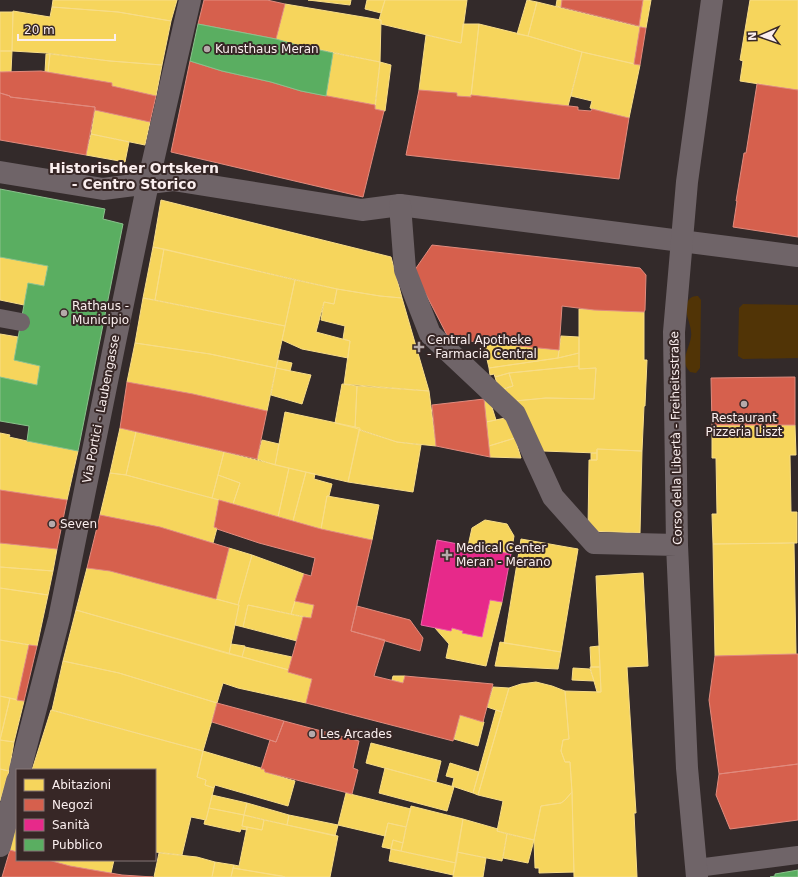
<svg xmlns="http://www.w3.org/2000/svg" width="798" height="877" viewBox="0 0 798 877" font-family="'DejaVu Sans',sans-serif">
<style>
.green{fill:#513406}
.homes{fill:#f6d55c;stroke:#f8dd88}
.shops{fill:#d6604d;stroke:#e18b7e}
.health{fill:#e7298a;stroke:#ed64a8}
.public{fill:#5aae61;stroke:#8ac28c}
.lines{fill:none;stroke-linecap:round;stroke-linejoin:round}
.service{stroke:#6f6468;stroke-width:18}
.pedestrian{stroke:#6f6468;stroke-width:22}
.minor{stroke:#6f6468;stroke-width:22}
.poi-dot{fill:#b5aaaa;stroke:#372726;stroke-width:1.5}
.labels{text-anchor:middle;stroke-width:4;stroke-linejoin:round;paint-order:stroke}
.poi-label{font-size:12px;fill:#fbefef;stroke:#372726;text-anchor:start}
.street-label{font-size:12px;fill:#fbefef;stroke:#372726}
.quarter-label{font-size:14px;font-weight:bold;fill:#fbefef;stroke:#372726}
</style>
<rect width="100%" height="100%" fill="#332a2a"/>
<!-- green -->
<path class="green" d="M698,296l3,4 -1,68 -4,5 -6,-1c-11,-11 -1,-22 1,-35 2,-12 -9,-25 -3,-36 2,-4 6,-5 10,-5z
M743,304l55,1v53l-55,1 -5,-3 1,-48z"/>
<!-- homes -->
<path class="homes" d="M53,0h124l-6,21 -53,-9 -66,-5z
M308,0h43l-1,5z
M367,0h18l-4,13 -16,-4z
M385,0h82l-6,43 -80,-19v-4h-2z
M527,0l10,2 -9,34 -11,-2z
M557,0h5l-1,7 -5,-1z
M643,0h8l-5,28 -7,-2z
M750,0h48v90l-58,-9 3,-20 -3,-1z
M537,2l103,25 -6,37 -52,-12 -54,-16z
M285,4l96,16 -1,42 -83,-17 -21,-6z
M52,7l66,5 53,9 -9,44 -52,-4 -64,-8 -34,-2 1,-40 37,6z
M0,12h13l-1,39h-12z
M463,24h16l-8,73 -14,-1v-3l-38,-3 7,-55 35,8z
M479,24l49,12 54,16 -14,54 -97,-11z
M0,51h12l-1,21h-11z
M582,52l58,13 -11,53 -39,-10 2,-7 -21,-5z
M333,53l47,9 -5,43 -49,-9z
M46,54h4l-2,18h-3z
M50,54l60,7 52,4 -6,31 -44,-10v-3l-64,-11z
M380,62l11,3 -6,46 -10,-2z
M95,110l55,12 -5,23 -54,-11z
M91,134l38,8 -4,20 -39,-7z
M161,200l230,57 11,41 -22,-2 -43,-7 -184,-42z
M153,247l11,2 -9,51 -12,-2z
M164,249l131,31 -10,46 -130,-26z
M0,257l48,9 -4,20 -16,-3 -4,22 -24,-5z
M295,280l42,9 -3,15 -10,-2 -8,30 34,9 -2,17 -46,-9 -20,-9z
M337,289l43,7 22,2 27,93 -85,-7 6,-43 -7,-2 2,-13 -24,-6 3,-18 10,2z
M143,298l142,28 -9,42 -66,-14 -75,-11z
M579,309l65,3v48h3l-2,46h-1l-2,45 -45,-2v4l-54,-2 -28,-50 31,-3 48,1 2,-31 -17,1z
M0,334l18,3 -4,23 26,6 -3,19 -37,-8z
M561,336l18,1v16l-21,5z
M483,342l76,8 -1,8 -69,10z
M135,343l75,11 66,14 -9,43 -74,-17 -66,-12z
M579,353v13l-70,7 -14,4 -1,-3 -4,1 -1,-7 69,-10z
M278,360l14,3 -2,8 -14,-3z
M579,366v3l17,-1 -2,31 -48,-1 -31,3 -11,-12 9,-3 -4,-13z
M276,368l35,7 -9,29 -31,-9z
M509,373l4,13 -14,4 -4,-13z
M342,384l15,2 -2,42 -20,-5z
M357,386l72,5 7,55 -39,-4 -42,-14z
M484,400l7,4 5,16 -10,2z
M285,412l75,16 -12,54 -73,-17z
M510,417l5,21 -26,8 -3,-24z
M712,425h83l1,30h-6l1,57h6v31l-84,1 -1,-30h5l-1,-56h-4z
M120,428l16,4 -10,43 -16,-2z
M359,430l38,12 24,3 -8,47 -65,-10z
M136,432l88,20 -12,46 -86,-23z
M0,433l10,2 -1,2 18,4 51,10 -11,49 -67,-10z
M515,438l6,20 -31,-1 -1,-11z
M262,440l17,4 -4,21 -18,-6z
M597,449l45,2 -2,82 -52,-2 1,-71h8z
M224,452l65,16 -11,49 -45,-13 7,-21 -22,-8z
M591,453h6v7h-6z
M289,468l17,4 -13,49 -15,-4z
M306,472l9,2 -1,5 18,5 -3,12h-2l-6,33 -28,-8z
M110,473l16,2 93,25 -5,27 3,1 -4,15 -53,-16 -60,-12z
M218,475l22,8 -7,21 -21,-6z
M327,496l52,9 -7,35 -51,-11z
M485,520l22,4 7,12 -3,18 -43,-8 4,-18z
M521,539l57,10 -17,103 -57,-9z
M0,543l57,6 -4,22 -53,-4z
M794,543l2,111 -81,2 -2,-112z
M229,548l23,7 -14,50 -22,-6z
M252,555l52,19 -13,40 -43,-9 -5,22 -8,-2 4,-20h-1z
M0,567l53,4 -5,24 -48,-7z
M87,568l23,3 129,34 -10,49 -153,-44z
M643,573l5,93 -21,1 9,146h-2l3,64h-63l-2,-85 -2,-30h-5l-4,-11 2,-11 6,-1 -4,-48 36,1 -5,-116z
M0,588l48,7 -11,51 -37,-6z
M490,600l12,2 -16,64 -40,-8 3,-14 -14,-16 16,3 1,-3 11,3 -1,2 20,4z
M295,601l19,4 -3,13 -20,-4z
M248,605l55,12 -6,24 -54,-14z
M76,610l106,30 107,30 -1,2 24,7 -6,24 -68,-15 -15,-5 -6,20 -98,-30 -56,-12z
M0,640l29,5 -12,55 -17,-4z
M500,642l61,10 -3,17 -63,-3z
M231,644l14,2 -3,11 -13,-3z
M599,646l1,21h-9l-1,-20z
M245,647l47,10 -3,13 -47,-13z
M63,661l56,12 98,30 -14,48 -151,-41z
M590,667h10l1,25h-4z
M573,668l17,1 4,12 -22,-1z
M393,676h12l-2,7 -11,-3z
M536,682l16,4 13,5 4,48 -6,1 -2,11 4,11h5l2,30 -7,8 -4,3 -20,3 -7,34 -37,-9 6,-30 -25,-6 31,-107 12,-4z
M493,687l16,1 -7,24 -15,-5z
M0,696l10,2 -10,42z
M10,698l14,3 -10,41 -14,-2z
M51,710l152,41 -6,26 9,3 -1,5 9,3 -8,32 -15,-3 -9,38 -27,-3v-82h-123z
M496,710l6,2 -24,83 -5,-2z
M460,715l24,7 -6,24 -24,-7z
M0,740l14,2 -5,29 -9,-2z
M371,743l70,18 -5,21 -70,-19z
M203,751l61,18 1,3 30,9 -7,25 -73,-21 -1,3 -9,-3 1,-5 -9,-3z
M450,763l29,9 -6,21 -21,-7 2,-8 -8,-2z
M385,768l69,19 -7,24 -68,-18z
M0,769l9,2 -9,30z
M572,792l2,80 -35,1v-5h-4l-1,-28 7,-34 20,-3 4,-3z
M346,793l65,16 -5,18 -18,-4 -3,13 -47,-11z
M212,795l35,8 -3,12 -35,-7z
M247,803l42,12 -2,10 -43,-10z
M411,806l52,13 -7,44 -55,-12z
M209,808l35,7 -2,11 5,1v3l-6,-1 -1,3 -36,-8 1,-4h1z
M244,815l20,5 -2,10 -20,-4z
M289,815l49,10 -3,11 -48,-11z
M463,819l35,10 -1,2 10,3 -5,27 -45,-9z
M264,820l74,16 -8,41h-45l-52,-9 1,-3 5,1 8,-39 15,3z
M17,821v31l-7,-2z
M388,823l18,4 -3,16 -10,-3 -2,9 -9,-2z
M507,834l27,6 -6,23 -25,-5z
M393,840l10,3 -2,8 -10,-2z
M391,849l65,14 -3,12 -64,-14z
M457,852l29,6 -3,19h-30z
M159,853l38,4 18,5 -3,15h-58z
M48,860h66l-3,13 -41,-7z
M215,862l19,3 -3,12h-19z
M233,868l49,8 3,1h-54z"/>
<!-- shops -->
<path class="shops" d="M204,0h63l18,4 -9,35 -78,-15z
M562,0h81l-4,26 -78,-19z
M640,27l6,1 -6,37 -6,-1z
M190,61l32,10 49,11 30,9 74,14v4l9,2 -21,86 -192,-45z
M41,71l71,12v3l44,10 -6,26 -55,-12v-3l-85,-10v-1l-10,-3v-21z
M757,84l41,6v147l-65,-10 4,-26h-1l8,-48h2z
M419,90l38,3v3l14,1v-2l107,12v3l13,1 1,-2 37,9 -10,61 -213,-24z
M0,93l10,3v1l85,10 -9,48 -86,-15z
M432,245l208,23 6,7 -1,35 -1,2 -50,-2 -32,-4 -3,44 -110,-11 -35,-68z
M795,377v48h-83l-1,-47z
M127,382l66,12 74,17 -10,48 -137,-31z
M484,399l6,58 -54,-11 -4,-41z
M0,490l67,10 -10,49 -57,-6z
M219,500l102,29 51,11 -21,91 34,9 -11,36 29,7 2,-7 88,8 -10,38 -23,-7 -7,26 -147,-38 6,-24 -24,-7 15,-55 8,1 3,-13 -19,-4 9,-27 7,2 4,-18 -56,-15 -42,-14v-1l-3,-1z
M100,515l60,12 69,21 -13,51 -106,-28 -23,-3z
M357,606l53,14 13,18 -3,13 -69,-20z
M29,645l8,1 -13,55 -7,-1z
M796,654h2v110l-79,10 -10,-74 6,-44z
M217,703l67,18 -8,21 -64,-20z
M284,721l75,20 -6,27 5,2 -6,24 -87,-22 -1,-3h-3l9,-29 6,2z
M798,764v56l-68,9 -14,-34 3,-21z
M10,850l7,2v8h31l22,6 52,9 31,2h-151z"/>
<!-- health -->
<path class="health" d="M437,540l74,14 -9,48 -12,-2 -8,37 -20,-4 1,-2 -11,-3 -1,3 -30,-6z"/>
<!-- public -->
<path class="public" d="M198,24l78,15 21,6 36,8 -7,43 -25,-5 -30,-9 -49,-11 -32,-10z
M0,189l105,20 -2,10 20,5 -45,227 -51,-10 2,-15 -29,-5v-44l37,8 3,-19 -26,-6 14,-77 16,3 4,-20 -48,-9z
M798,870v7h-28l5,-1v-2z"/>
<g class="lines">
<!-- service -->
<path class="service" d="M0,318l21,4
M697,868l101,-13"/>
<!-- pedestrian -->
<path class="pedestrian" d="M0,172l103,17 70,-9 189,30 38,-5 398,51
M20,770l39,-151 56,-277 33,-159 42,-183
M0,846l17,-65"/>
<!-- minor -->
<path class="minor" d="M400,205l5,65 25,64 85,80 38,83 41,46 83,2
M697,877l-10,-109 -10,-223 -3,-213 13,-150 25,-182"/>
</g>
<!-- markers -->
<g class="poi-dot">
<circle cx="207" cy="49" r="4"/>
<circle cx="64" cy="313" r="4"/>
<path d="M417 341h4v4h4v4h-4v4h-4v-4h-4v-4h4z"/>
<circle cx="744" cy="404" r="4"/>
<circle cx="52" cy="524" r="4"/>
<path d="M445 549h4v4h4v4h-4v4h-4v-4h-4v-4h4z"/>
<circle cx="312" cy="734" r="4"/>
</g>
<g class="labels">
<!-- poi labels -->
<g class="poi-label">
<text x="215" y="53">Kunsthaus Meran</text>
<text x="72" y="310">Rathaus -<tspan x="72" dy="14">Municipio</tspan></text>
<text x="427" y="344">Central Apotheke<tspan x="427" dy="14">- Farmacia Central</tspan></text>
<text x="744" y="422" text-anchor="middle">Restaurant<tspan x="744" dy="14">Pizzeria Liszt</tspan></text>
<text x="60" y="528">Seven</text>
<text x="456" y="552">Medical Center<tspan x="456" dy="14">Meran - Merano</tspan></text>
<text x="320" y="738">Les Arcades</text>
</g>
<!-- street labels -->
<g class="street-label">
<text transform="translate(101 409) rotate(-79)" y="4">Via Portici - Laubengasse</text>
<text transform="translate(676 438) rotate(-91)" y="4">Corso della Libertà - Freiheitsstraße</text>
</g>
<!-- quarter labels -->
<g class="quarter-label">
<text x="134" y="173">Historischer Ortskern<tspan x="134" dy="16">- Centro Storico</tspan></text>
</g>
</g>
<!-- legend -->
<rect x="16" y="769" width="140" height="92" fill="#372726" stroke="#857776"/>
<rect x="24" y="779" width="20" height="12" fill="#f6d55c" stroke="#857776"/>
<text x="52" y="789" font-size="12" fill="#fbefef">Abitazioni</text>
<rect x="24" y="799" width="20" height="12" fill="#d6604d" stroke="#857776"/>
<text x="52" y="809" font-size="12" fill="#fbefef">Negozi</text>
<rect x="24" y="819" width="20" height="12" fill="#e7298a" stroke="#857776"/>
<text x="52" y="829" font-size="12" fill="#fbefef">Sanità</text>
<rect x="24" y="839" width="20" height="12" fill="#5aae61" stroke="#857776"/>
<text x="52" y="849" font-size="12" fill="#fbefef">Pubblico</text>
<!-- north arrow -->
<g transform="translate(762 36) rotate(268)" stroke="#372726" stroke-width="3" paint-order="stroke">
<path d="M0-3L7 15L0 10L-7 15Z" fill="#fbefef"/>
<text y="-6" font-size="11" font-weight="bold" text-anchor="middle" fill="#fbefef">N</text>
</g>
<!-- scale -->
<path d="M18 34v6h97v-6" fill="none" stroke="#fbefef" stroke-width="2"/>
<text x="24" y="34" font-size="12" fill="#fbefef" stroke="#372726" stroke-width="3" paint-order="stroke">20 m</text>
</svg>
